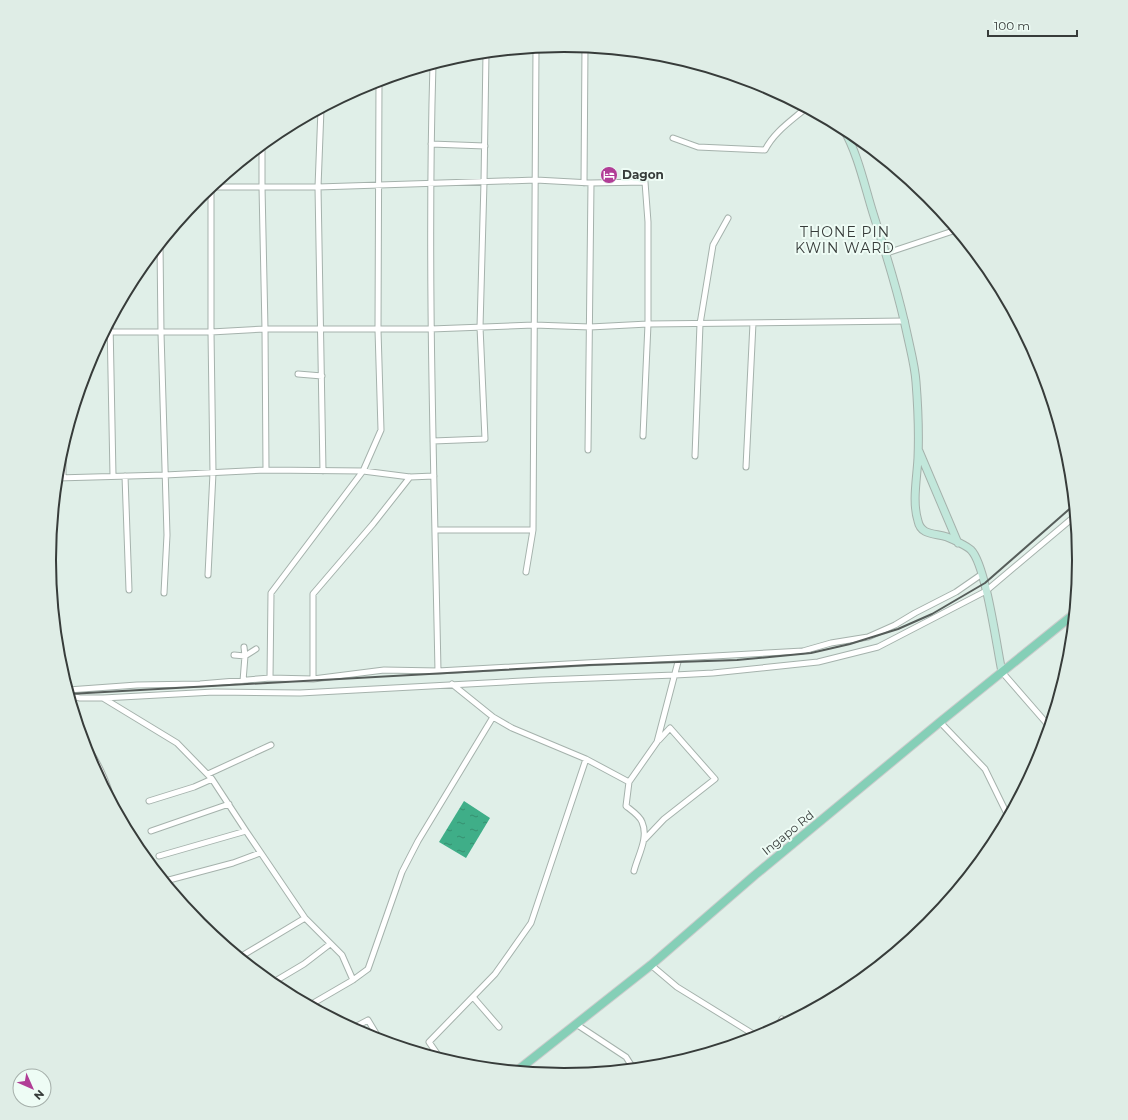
<svg xmlns="http://www.w3.org/2000/svg" width="1128" height="1120" viewBox="0 0 1128 1120" font-family="Montserrat,sans-serif">
<style>
.water{fill:url(#water-ripples)}
.lines{fill:none;stroke-linecap:round;stroke-linejoin:round}
.minor-casing{stroke:#a5b2ac;stroke-width:7}
.secondary-casing{stroke:#a5b2ac;stroke-width:9}
.primary-casing{stroke:#cbcccc;stroke-width:10}
.minor{stroke:#fff;stroke-width:5}
.secondary{stroke:#c2e7db;stroke-width:7}
.primary{stroke:#85cfb7;stroke-width:8}
.rail{stroke:#565d5a;stroke-width:2}
.labels{text-anchor:middle;stroke-width:4;stroke-linejoin:round;paint-order:stroke}
.poi-label{font-size:12px;font-weight:bold;fill:#373c3a;stroke:#eefcf5;text-anchor:start}
.street-label{font-size:12px;fill:#373c3a;stroke:#eefcf5}
.quarter-label{font-size:14px;letter-spacing:1px;fill:#373c3a;stroke:#eefcf5}
.rim{fill:none;stroke:#373c3a;stroke-width:2}
</style>
<defs>
<pattern id="water-ripples" width="26" height="14" patternUnits="userSpaceOnUse"><rect width="26" height="14" fill="#3fae88"/><path d="M2 4q2-2 4 0t4 0M15 11q2-2 4 0t4 0" fill="none" stroke="#368f70"/></pattern>
</defs>
<rect width="100%" height="100%" fill="#e0efe8"/>
<!-- water -->
<path class="water" d="M464,801l26,17 -24,40 -27,-16z"/>
<g class="lines">
<!-- minor casing -->
<g class="minor-casing">
<path id="minor" d="M433,64c-6,202 1,405 5,607
M321,109l-3,78 5,284
M673,138l25,9 67,3c9,-18 26,-29 41,-42
M431,144l54,2
M262,145v42l3,142 1,141
M584,183l1,-136
M211,187h107l218,-7 55,3 54,-1 3,40v102l-5,112
M160,244l1,89 6,202 -3,58
M887,253l69,-23
M110,322l3,154
M105,332h106l54,-3h166l103,-4 56,2 58,-3 257,-3
M298,374l24,2
M433,441l52,-2 -5,-112 4,-145 2,-129
M63,446v31
M588,450l3,-267
M695,456l5,-132 13,-79 15,-27
M746,467l7,-144
M125,476l4,114
M57,478l108,-3 101,-5 97,1 47,6 24,-1
M435,530h98
M51,544h1
M526,572l7,-42 3,-482
M208,575l5,-102 -2,-141v-146
M234,655l11,1 11,-7
M1002,672l47,54
M270,678l1,-85 92,-122 18,-41 -3,-100 1,-249
M313,679v-85l60,-70 37,-47
M243,681l2,-25 -1,-9
M452,684l41,33 19,11 74,31 43,23
M68,690l69,-5 63,-1 70,-6 43,1 71,-9 54,1 365,-20 28,-8 37,-6 27,-12 20,-12 41,-21 26,-18
M70,696l10,2h23l74,45 35,36 34,52 59,87 37,37 11,25
M103,698l111,-6 86,1 241,-13 134,-5 38,-2 105,-11 60,-15 108,-56 89,-75
M940,722l45,47 23,47
M84,743c12,15 24,40 28,59
M208,774l63,-29
M149,801l45,-14 18,-8
M151,831l78,-27
M645,839l19,-20 51,-40 -45,-51 -11,12
M159,856l87,-25
M634,871c4,-16 15,-33 8,-49 -2,-6 -11,-12 -16,-16l3,-24 28,-40 22,-84
M169,880l64,-17 27,-10
M240,957l65,-39
M651,965l26,22 81,50
M272,983l32,-19 26,-20
M473,997l26,30
M310,1005l43,-25 15,-11 34,-97 16,-31 75,-124
M576,1024l50,33 7,11
M777,1027l5,-8 4,4
M353,1028l15,-8 12,20
M440,1058l-11,-16 66,-68 36,-51 55,-164"/>
</g>
<!-- secondary casing -->
<g class="secondary-casing">
<path id="secondary" d="M843,128c15,26 21,56 30,85 13,41 26,82 35,125 3,14 7,29 8,44 2,25 3,51 2,76 -1,20 -6,44 0,63 3,15 18,12 29,16 5,2 20,9 24,13 15,15 26,99 31,122
M919,451l39,92"/>
</g>
<!-- primary casing -->
<g class="primary-casing">
<path id="primary" d="M518,1070l133,-105 104,-90 185,-153 134,-108"/>
</g>
<!-- minor -->
<use href="#minor" class="minor"/>
<!-- secondary -->
<use href="#secondary" class="secondary"/>
<!-- primary -->
<use href="#primary" class="primary"/>
<!-- rail -->
<path class="rail" d="M69,694l520,-29 148,-5 74,-7 39,-9 48,-15 34,-15 53,-31 89,-78"/>
</g>
<!-- icons -->
<defs>
<g id="hotel-disc" transform="scale(0.9)"><circle r="9.5" fill="#b13d96" stroke="#eefcf5"/><path d="M-6-4.5h1.5V1H6V5H4.5V3h-9V5H-6ZM-4 0a1.8 1.8 0 1 1 3.6 0ZM.5 0V-2.5h3Q6-2.5 6 0Z" fill="#fff"/></g>
</defs>
<g fill-rule="evenodd">
<use href="#hotel-disc" x="609" y="175"/>
</g>
<g class="labels">
<!-- poi labels -->
<g class="poi-label">
<text x="622" y="179">Dagon</text>
</g>
<!-- street labels -->
<g class="street-label">
<text transform="translate(788 833) rotate(-39)" y="4">Ingapo Rd</text>
</g>
<!-- quarter labels -->
<g class="quarter-label">
<text x="845" y="237">THONE PIN<tspan x="845" dy="16">KWIN WARD</tspan></text>
</g>
</g>
<!-- crop -->
<path d="M0 0H1128V1120H0ZM56 560a508 508 0 1 1 1016 0a508 508 0 1 1-1016 0Z" fill="#dfede6" fill-rule="evenodd"/>
<path class="rim" d="M56 560a508 508 0 1 1 1016 0a508 508 0 1 1-1016 0Z"/>
<!-- north arrow -->
<g transform="translate(32 1088) rotate(135)"><circle r="19" fill="#eefcf5" stroke="#a5afaa"/>
<path d="M0-3L7 15L0 10L-7 15Z" fill="#b13d96"/>
<text y="-6" font-size="11" font-weight="bold" text-anchor="middle" fill="#373c3a">N</text>
</g>
<!-- scale -->
<path d="M988 30v6h89v-6" fill="none" stroke="#373c3a" stroke-width="2"/>
<text x="994" y="30" font-size="12" fill="#373c3a" stroke="#eefcf5" stroke-width="3" paint-order="stroke">100 m</text>
</svg>
